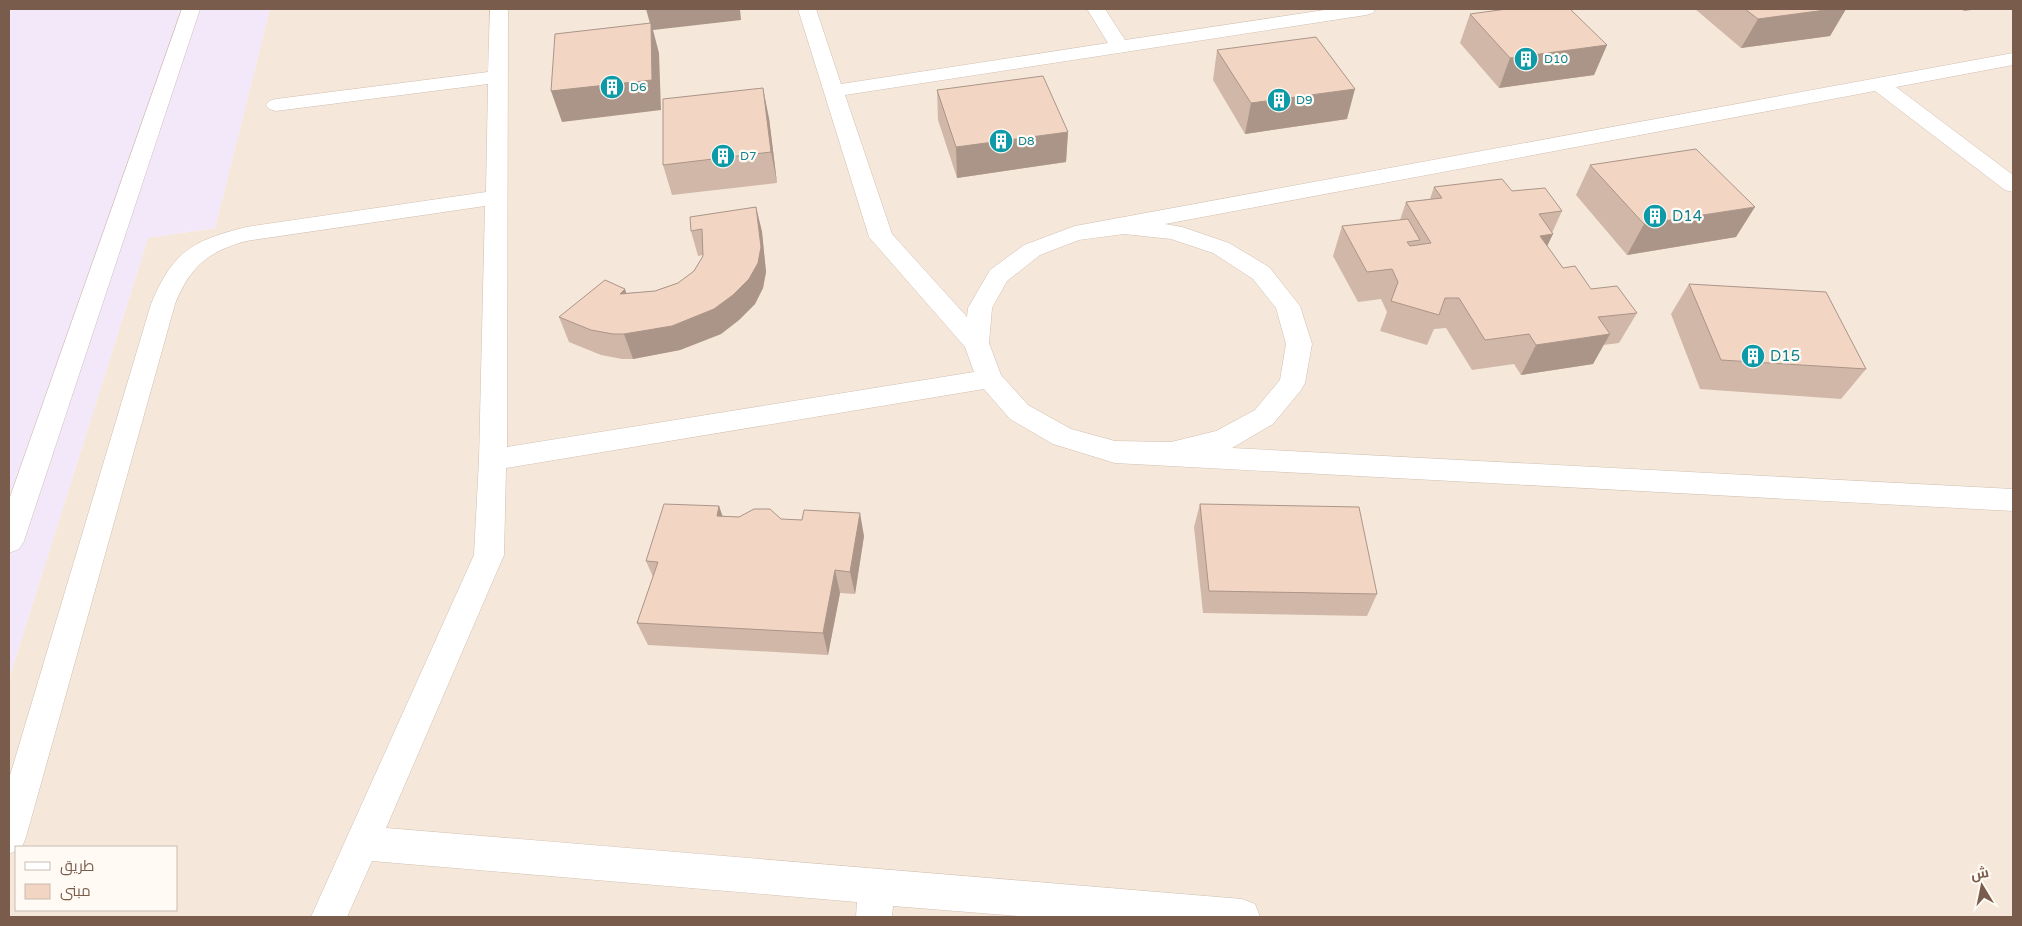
<svg xmlns="http://www.w3.org/2000/svg" width="2022" height="926" viewBox="0 0 2022 926" font-family="'Varela Round',Cairo,sans-serif">
<style>
.residential{fill:#f5e8da;fill-rule:evenodd}
.education{fill:#f3e8fa}
.lines{fill:none;stroke-linecap:round;stroke-linejoin:round}
.minor-casing{stroke:#d1beb0;stroke-width:1}
.minor{fill:#fff;fill-rule:evenodd}
.wall{fill:#d1b7a8}
.shaded-wall{fill:#aa9588}
.building{fill:#f3d5c3;stroke:#aa9588}
.labels{text-anchor:middle;stroke-width:4.5;stroke-linejoin:round;paint-order:stroke}
.far-culture-label{font-size:12px;fill:#0d838f;stroke:#fffaf3;text-anchor:start}
.culture-label{font-size:15px;fill:#0d838f;stroke:#fffaf3;text-anchor:start}
</style>
<rect width="100%" height="100%" fill="#fdf6ec"/>
<!-- residential -->
<path class="residential" d="M270,9h1743v908h-2004v-238l139,-441 67,-10zM16,847h160v63h-160z"/>
<!-- education -->
<path class="education" d="M9,9h261l-55,219 -67,10 -139,441z"/>
<g class="lines">
<!-- minor casing -->
<g class="minor-casing">
<path id="minor" d="M182,9h18l-176,532 -5,8 -10,4v-53z
M490,9h18l-1,438 467,-75 -9,-25 -96,-110 -71,-228h18l25,75 267,-41 -21,-34h18l20,31 206,-31h44l-2,4 -7,2 -521,80 47,139 75,83 1,-9 22,-38 34,-25 51,-19 938,-173v12l-117,22 117,88v17l-8,-2 -130,-99 -710,133 17,3 47,16 40,24 31,39 12,38 -7,39 -4,7 -28,34 -41,24 781,41v22l-898,-48 -62,-19 -43,-25 -26,-30 -478,79 -2,87 -118,273 856,71 13,5 5,13h-229l-138,-11 -1,11h-36l1,-15 -485,-41 -25,56h-36l163,-362 5,-95 6,-254 -239,35c-39,11 -56,26 -71,63l-149,533 -4,10h-6v4l-7,3v-75l142,-475c22,-53 41,-63 95,-77l240,-35 2,-108 -212,27 -7,-2 -3,-4 3,-4 7,-2 212,-27zM1124,234l47,5 42,14 40,26 23,29 10,36 -6,36 -25,30 -39,21 -45,11 -56,-1 -44,-12 -43,-24 -27,-30 -12,-32 3,-35 15,-27 33,-26 39,-15z"/>
</g>
<!-- minor -->
<use href="#minor" class="minor"/>
</g>
<!-- wall -->
<path class="wall" d="M1695,9h151l-16,27 -89,12z
M1470,14l137,31 -13,30 -95,13 -39,-45z
M1217,50l130,69 -102,15 -32,-54z
M937,90l131,42 -2,30 -109,16 -19,-58z
M769,118l8,65 -105,12 -9,-30z
M1590,165l146,72 -109,18 -51,-60z
M1434,187l78,4 50,20 -10,22 -5,13 16,22 28,21 46,24 -18,30 -16,2 -10,19 -72,11 -7,-11 -42,6 -26,-42 -12,1 -7,16 -47,-14 7,-19 -6,-13 -23,3 -25,-46 9,-30 58,-6 6,-18 24,-3z
M756,207l6,25 4,40 -3,16 -8,16 -16,16 -18,14 -41,16 -47,9h-11l-21,-4 -32,-13 -10,-25 67,-24 29,-2 23,-8 16,-12 9,-15v-1l-5,1 -7,-25z
M1689,284l177,85 -25,30 -141,-10 -29,-75z
M1200,504l177,90 -10,22 -164,-3 -9,-86z
M719,506l3,10 59,3 83,17 -9,58 -15,-1 -12,62 -180,-10 -11,-22 16,-46 -7,-16z"/>
<!-- shaded-wall -->
<path class="shaded-wall" d="M646,9h94l1,11 -88,10 6,23 2,57 -99,12 -11,-31 100,-64z
M1833,9h13l-16,27 -89,12 17,-29z
M1965,9h15l-17,2z
M1607,45l-13,30 -95,13 11,-30z
M763,88l6,30 8,65 -6,-31z
M1355,89l-8,30 -102,15 6,-31z
M1068,132l-2,30 -109,16 -1,-31z
M756,207l6,25 4,40 -3,16 -8,16 -16,16 -18,14 -41,16 -47,9 -9,-25 137,-87z
M1755,207l-19,30 -109,18 17,-31z
M1553,234l-15,31 2,-29z
M625,289l8,25 -13,-20z
M1610,334l-17,30 -72,11 15,-30z
M719,506l8,23 -10,-13z
M860,513l4,23 -9,58 -5,-22z
M835,570l5,23 -12,62 -5,-22z"/>
<!-- building -->
<path class="building" d="M1507,9h63l37,36 -97,13 -40,-44z
M1745,9h88l-75,10z
M651,23l1,57 -101,11 4,-57z
M1316,37l39,52 -104,14 -34,-53z
M1043,76l25,56 -112,15 -19,-57z
M763,88l8,64 -108,13v-66z
M1696,149l59,58 -111,17 -54,-59z
M1502,179l10,12 33,-3 17,23 -23,3 14,20 -13,2 23,32 12,-2 16,23 26,-3 20,27 -39,4 12,17 -74,11 -7,-11 -44,6 -26,-42h-14l-6,17 -48,-14 7,-19 -6,-13 -25,3 -25,-46 66,-7 12,21 -13,2 3,4 21,-3 -25,-41 36,-4 -8,-11z
M756,207l5,40 -3,16 -9,16 -16,16 -19,14 -42,17 -48,8h-11l-22,-4 -32,-13 46,-37 20,9 -5,5 35,-3 23,-8 16,-12 9,-15 -1,-27 -11,2 -1,-14z
M1689,284l137,8 40,77 -145,-9z
M664,504l55,2 -2,10 22,1 15,-8h16l11,10 21,1 2,-10 56,3 -10,59 -15,-2 -12,63 -186,-10 21,-61 -12,-1z
M1200,504l159,3 18,87 -168,-3z"/>
<!-- icons -->
<defs>
<g id="building-disc" transform="scale(1.25)"><circle r="9.5" fill="#0f9aa8" stroke="#fffaf3"/><path d="M-4-6H4V6H1V3H-1V6H-4ZM-2.5-4.3h1.7v1.8h-1.7ZM.8-4.3h1.7v1.8H.8ZM-2.5-1h1.7V.8h-1.7ZM.8-1h1.7V.8H.8Z" fill="#fff"/></g>
</defs>
<g fill-rule="evenodd">
<use href="#building-disc" x="1526" y="59"/>
<use href="#building-disc" x="612" y="87"/>
<use href="#building-disc" x="1279" y="100"/>
<use href="#building-disc" x="1001" y="141"/>
<use href="#building-disc" x="723" y="156"/>
<use href="#building-disc" x="1655" y="216"/>
<use href="#building-disc" x="1753" y="356"/>
</g>
<g class="labels">
<!-- far-culture labels -->
<g class="far-culture-label">
<text x="1544" y="63">D10</text>
<text x="630" y="91">D6</text>
<text x="1296" y="104">D9</text>
<text x="1018" y="145">D8</text>
<text x="740" y="160">D7</text>
</g>
<!-- culture labels -->
<g class="culture-label">
<text x="1672" y="221">D14</text>
<text x="1770" y="361">D15</text>
</g>
</g>
<!-- border -->
<rect width="2022" height="926" fill="none" stroke="#7a5c4d" stroke-width="20"/>
<!-- legend -->
<rect x="15" y="846" width="162" height="65" fill="#fffaf3" stroke="#cabbb1"/>
<rect x="25" y="862" width="25" height="8" fill="#ffffff" stroke="#cabbb1"/>
<text x="60" y="871" font-size="15" fill="#7a5c4d">طريق</text>
<rect x="25" y="884" width="25" height="15" fill="#f3d5c3" stroke="#cabbb1"/>
<text x="60" y="896" font-size="15" fill="#7a5c4d">مبنى</text>
<!-- north arrow -->
<g transform="translate(1982 886) rotate(350)" stroke="#fffaf3" stroke-width="4" paint-order="stroke">
<path d="M0-4L9 19L0 12L-9 19Z" fill="#7a5c4d"/>
<text y="-8" font-size="14" font-weight="bold" text-anchor="middle" fill="#7a5c4d">ش</text>
</g>
</svg>
